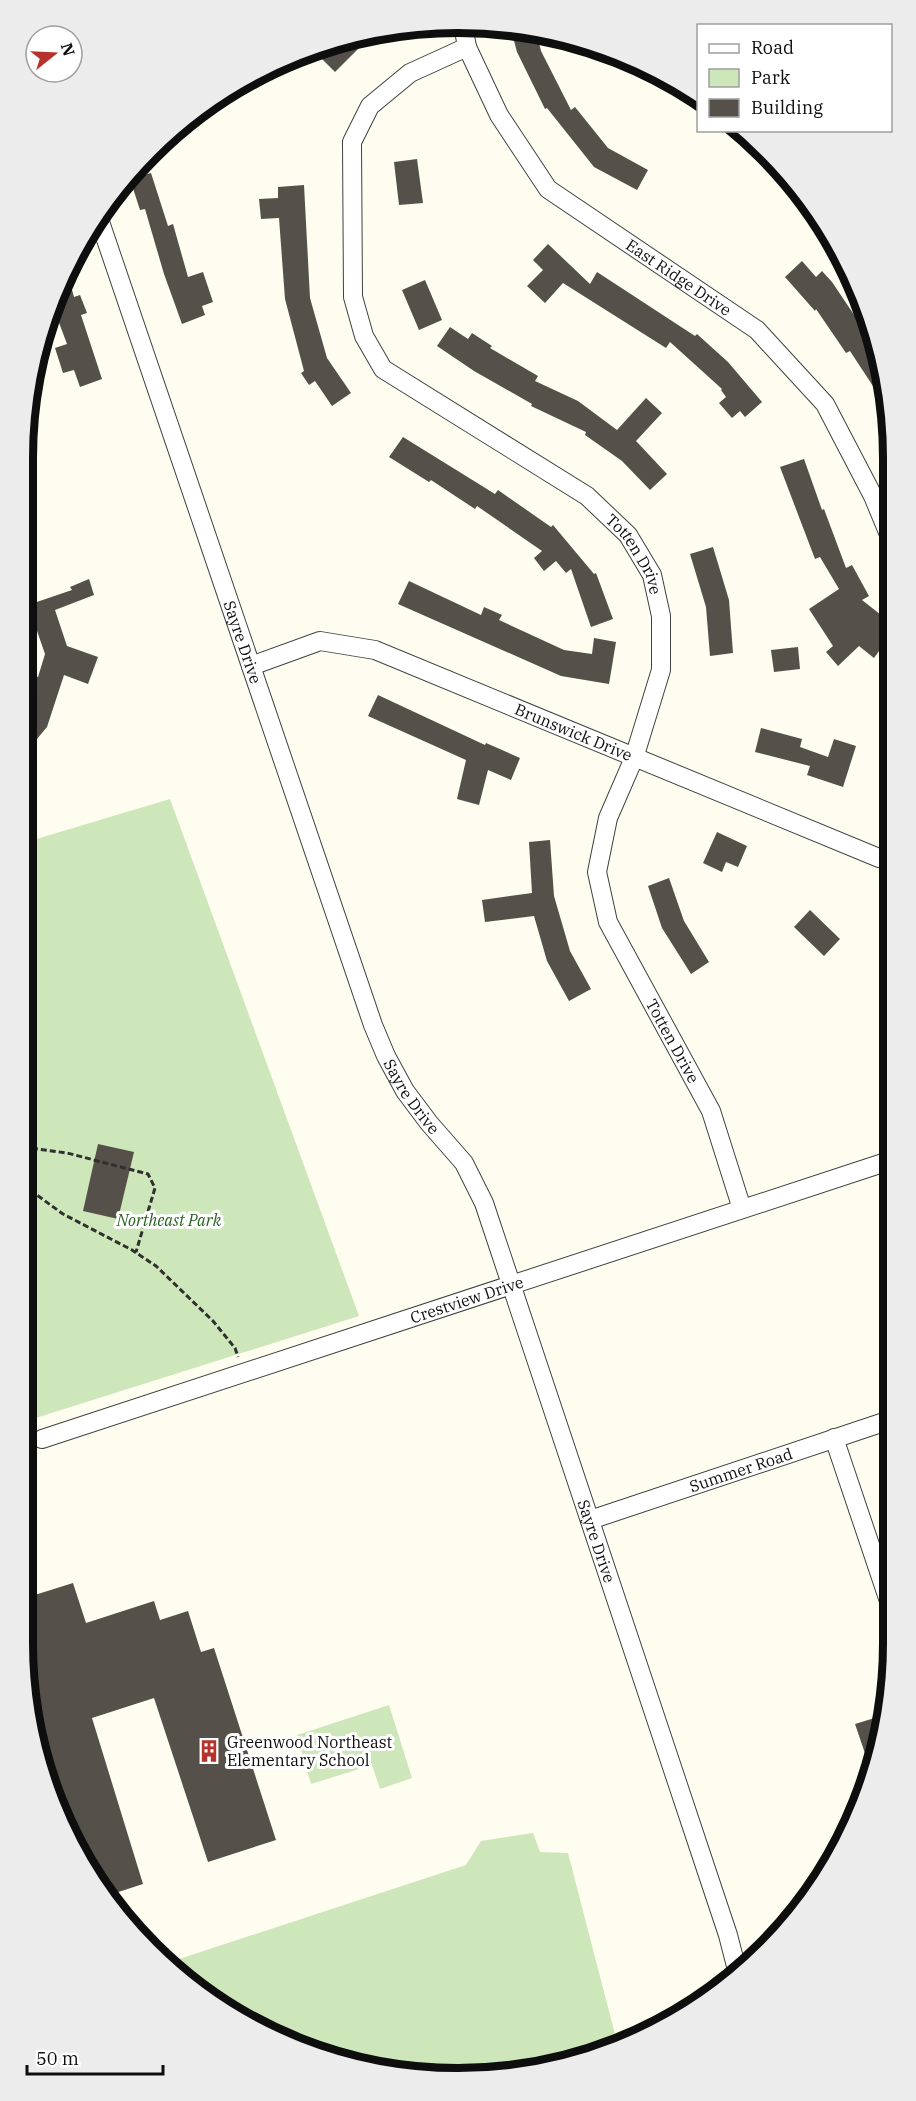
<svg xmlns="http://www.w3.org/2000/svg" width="916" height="2101" viewBox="0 0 916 2101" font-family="'IBM Plex Serif',serif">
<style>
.green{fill:#cde7ba}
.building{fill:#56504a}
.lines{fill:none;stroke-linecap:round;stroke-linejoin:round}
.street-casing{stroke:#414141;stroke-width:20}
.path{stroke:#303030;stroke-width:3;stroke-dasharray:6 3;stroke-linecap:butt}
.street{stroke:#fff;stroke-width:18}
.labels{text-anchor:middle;stroke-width:6;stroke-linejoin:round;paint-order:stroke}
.street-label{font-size:16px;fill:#0e0e0e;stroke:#fff}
.park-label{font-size:16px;font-style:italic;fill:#286221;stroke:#fff}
.poi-label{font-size:16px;fill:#0e0e0e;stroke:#fff;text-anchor:start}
.rim{fill:none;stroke:#0e0e0e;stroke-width:8}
</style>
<rect width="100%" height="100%" fill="#fefdef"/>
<!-- green -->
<path class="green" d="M170,799l189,517 -336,106v-579z
M389,1705l23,73 -32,11 -8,-24 -61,19 -14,-49z
M533,1833l7,19 28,1 49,189 -74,28 -85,8 -85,-8 -132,-50 -71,-58 296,-97 15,-24z"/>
<!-- building -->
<path class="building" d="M510,26l26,5 5,20 30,59 4,-3 33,41 40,22 -11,20 -43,-23 -47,-59 -2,1 -28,-57z
M375,32l-40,40 -17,-17 12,-12 16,-6z
M417,159l6,44 -24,2 -5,-43z
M151,173l17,53 5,-2 15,53 15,-5 10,30 -11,4 3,9 -23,9 -18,-50 -19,-65 -5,1 -10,-31z
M304,185l6,113 17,60 24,35 -19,13 -17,-25 -6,4 -8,-12 3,-2 -19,-72 -6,-81 -18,1 -2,-20 19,-1v-11z
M548,244l42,40 7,-12 98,64 2,-2 31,28 34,40 -17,15 -5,-6 -8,7 -13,-15 7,-6 -5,-7 1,-1 -52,-47 -4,6 -103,-65 -18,20 -18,-17 16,-16 -10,-10z
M802,261l14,16 6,-6 10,11 39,58 19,61v7l-2,1 -38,-58 -4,2 -30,-44 -1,2 -30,-34z
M67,272l7,25 6,-2 7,18 -6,2 21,64 -22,8 -6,-17 -11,3 -8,-25 12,-4 -15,-40z
M425,280l17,40 -23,10 -17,-40z
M450,327l18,12 4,-6 20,13 -2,2 48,28 -3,5 43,20 39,29 29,-32 16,15 -26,28 31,33 -17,16 -28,-29 -37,-26 1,-3 -55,-26 1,-2 -58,-33 -37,-25z
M403,437l92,57 3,-4 53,37 2,-2 41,49 2,-1 17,46 -22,8 -20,-58 -5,4 -10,-12 -12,10 -10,-13 8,-7 -65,-45 -2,3 -44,-29 -2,2 -40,-25z
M804,459l18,51 2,-1 22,59 6,-3 17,31 -7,4 28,22v32l-8,-7 -8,11 -15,-12 -21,20 -12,-14 7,-6 -24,-37 30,-20 -19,-32 -5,2 -35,-92z
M713,547l16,53 4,53 -23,3 -4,-49 -16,-53z
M89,579l5,16 -39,15 12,36 31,11 -10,27 -24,-9 -17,52 -25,30v-36l10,-25 -7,-2 6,-19 7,2 7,-23 -17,-49 44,-15 -2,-3z
M409,581l72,34 3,-8 18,8 -3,5 65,30 28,4 2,-16 22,4 -7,42 -48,-8 -163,-72z
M798,647l2,22 -26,3 -3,-22z
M378,695l107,50 1,-2 34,15 -9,22 -23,-10 -9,35 -22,-6 9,-39 -98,-44z
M761,728l41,11 -2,8 28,10 6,-18 22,7 -13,41 -36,-12 3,-9 -55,-14z
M717,832l30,14 -9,21 -12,-5 -4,10 -19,-9z
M550,840l4,56 16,55 21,38 -22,12 -22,-40 -13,-45 -49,6 -3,-22 50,-7 -3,-51z
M669,878l15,43 25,41 -18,12 -29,-46 -14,-42z
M810,910l30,29 -16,17 -30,-29z
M98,1144l36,8 -16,67 -35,-8z
M73,1583l13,40 68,-22 6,19 28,-9 13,41 13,-4 62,192 -68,22 -54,-164 -62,20 51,166 -37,12 -25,-36 -35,-77 -24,-140v-2l12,-3 -12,-39z
M881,1716l-4,24 -5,34 -17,-50z"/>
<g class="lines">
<!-- street casing -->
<g class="street-casing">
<g id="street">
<path id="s1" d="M463,25l4,22 32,68 49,74 209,141 68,74 48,92 17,41"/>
<path id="s2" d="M467,47l-57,26 -40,33 -18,36 1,155 11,39 19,33 204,127 41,39 24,40 9,41v54l-27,88 -26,60 -11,54 11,50 103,189 31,98"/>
<path id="s3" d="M98,216l275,809 13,31 19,35 24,32 35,40 20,40 244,732 9,35"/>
<path id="s4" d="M251,666l69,-25 55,9 504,208 12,1"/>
<path d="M834,1438l59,175"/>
<path id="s5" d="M42,1439l850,-279"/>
<path id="s6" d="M590,1520l303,-101"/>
</g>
</g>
<!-- path -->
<path class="path" d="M23,1147l44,6 81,21 7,14 -19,64
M23,1185l40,29 69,36 24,16 57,55 22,27 3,9"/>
<!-- street -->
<use href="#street" class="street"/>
</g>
<!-- icons -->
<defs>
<g id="building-bare" transform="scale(1.8)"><path d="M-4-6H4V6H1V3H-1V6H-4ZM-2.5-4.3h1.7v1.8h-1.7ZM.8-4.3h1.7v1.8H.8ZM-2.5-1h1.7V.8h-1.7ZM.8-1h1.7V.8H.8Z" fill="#b7322c" stroke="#fff" stroke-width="2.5" paint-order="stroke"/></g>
</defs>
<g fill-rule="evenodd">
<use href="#building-bare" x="209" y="1751"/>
</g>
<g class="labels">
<!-- street labels -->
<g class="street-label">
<text dy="6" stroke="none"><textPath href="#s1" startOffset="344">East Ridge Drive</textPath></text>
<text dy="6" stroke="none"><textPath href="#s2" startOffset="705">Totten Drive</textPath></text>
<text dy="6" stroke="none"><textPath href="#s3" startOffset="450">Sayre Drive</textPath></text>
<text dy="6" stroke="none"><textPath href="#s4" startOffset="344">Brunswick Drive</textPath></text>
<text dy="6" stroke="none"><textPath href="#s2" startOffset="1227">Totten Drive</textPath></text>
<text dy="6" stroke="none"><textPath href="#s3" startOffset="936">Sayre Drive</textPath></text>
<text dy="6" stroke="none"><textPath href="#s5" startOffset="447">Crestview Drive</textPath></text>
<text dy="6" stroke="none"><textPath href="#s6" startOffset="159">Summer Road</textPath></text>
<text dy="6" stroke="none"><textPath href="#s3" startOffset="1422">Sayre Drive</textPath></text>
</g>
<!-- park labels -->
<g class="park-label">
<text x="169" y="1226">Northeast Park</text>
</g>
<!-- poi labels -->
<g class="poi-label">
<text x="227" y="1748">Greenwood Northeast<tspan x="227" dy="18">Elementary School</tspan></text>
</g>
</g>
<!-- crop -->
<path d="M0 0H916V2101H0ZM458 33H458A425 425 0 0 1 883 458V1643A425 425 0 0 1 458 2068H458A425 425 0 0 1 33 1643V458A425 425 0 0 1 458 33Z" fill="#ececec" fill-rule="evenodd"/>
<path class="rim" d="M458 33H458A425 425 0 0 1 883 458V1643A425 425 0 0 1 458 2068H458A425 425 0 0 1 33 1643V458A425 425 0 0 1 458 33Z"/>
<!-- legend -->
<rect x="697" y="24" width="195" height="108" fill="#ffffff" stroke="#9f9f9f" stroke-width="1.5"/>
<rect x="709" y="44" width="30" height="9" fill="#ffffff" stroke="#9f9f9f" stroke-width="1.5"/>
<text x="751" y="54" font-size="18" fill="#0e0e0e">Road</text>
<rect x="709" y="69" width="30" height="18" fill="#cde7ba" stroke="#9f9f9f" stroke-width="1.5"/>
<text x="751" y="84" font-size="18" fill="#0e0e0e">Park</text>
<rect x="709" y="99" width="30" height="18" fill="#56504a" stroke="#9f9f9f" stroke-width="1.5"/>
<text x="751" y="114" font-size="18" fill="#0e0e0e">Building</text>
<!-- north arrow -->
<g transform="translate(54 54) rotate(72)"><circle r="28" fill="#ffffff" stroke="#9f9f9f" stroke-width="1.5"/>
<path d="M0-4.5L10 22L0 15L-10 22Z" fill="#b7322c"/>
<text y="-9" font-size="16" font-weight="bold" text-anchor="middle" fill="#0e0e0e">N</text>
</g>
<!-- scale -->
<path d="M27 2065v9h136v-9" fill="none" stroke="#0e0e0e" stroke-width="3"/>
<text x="36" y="2065" font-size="18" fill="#0e0e0e" stroke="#ffffff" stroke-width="4.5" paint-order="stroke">50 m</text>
</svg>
